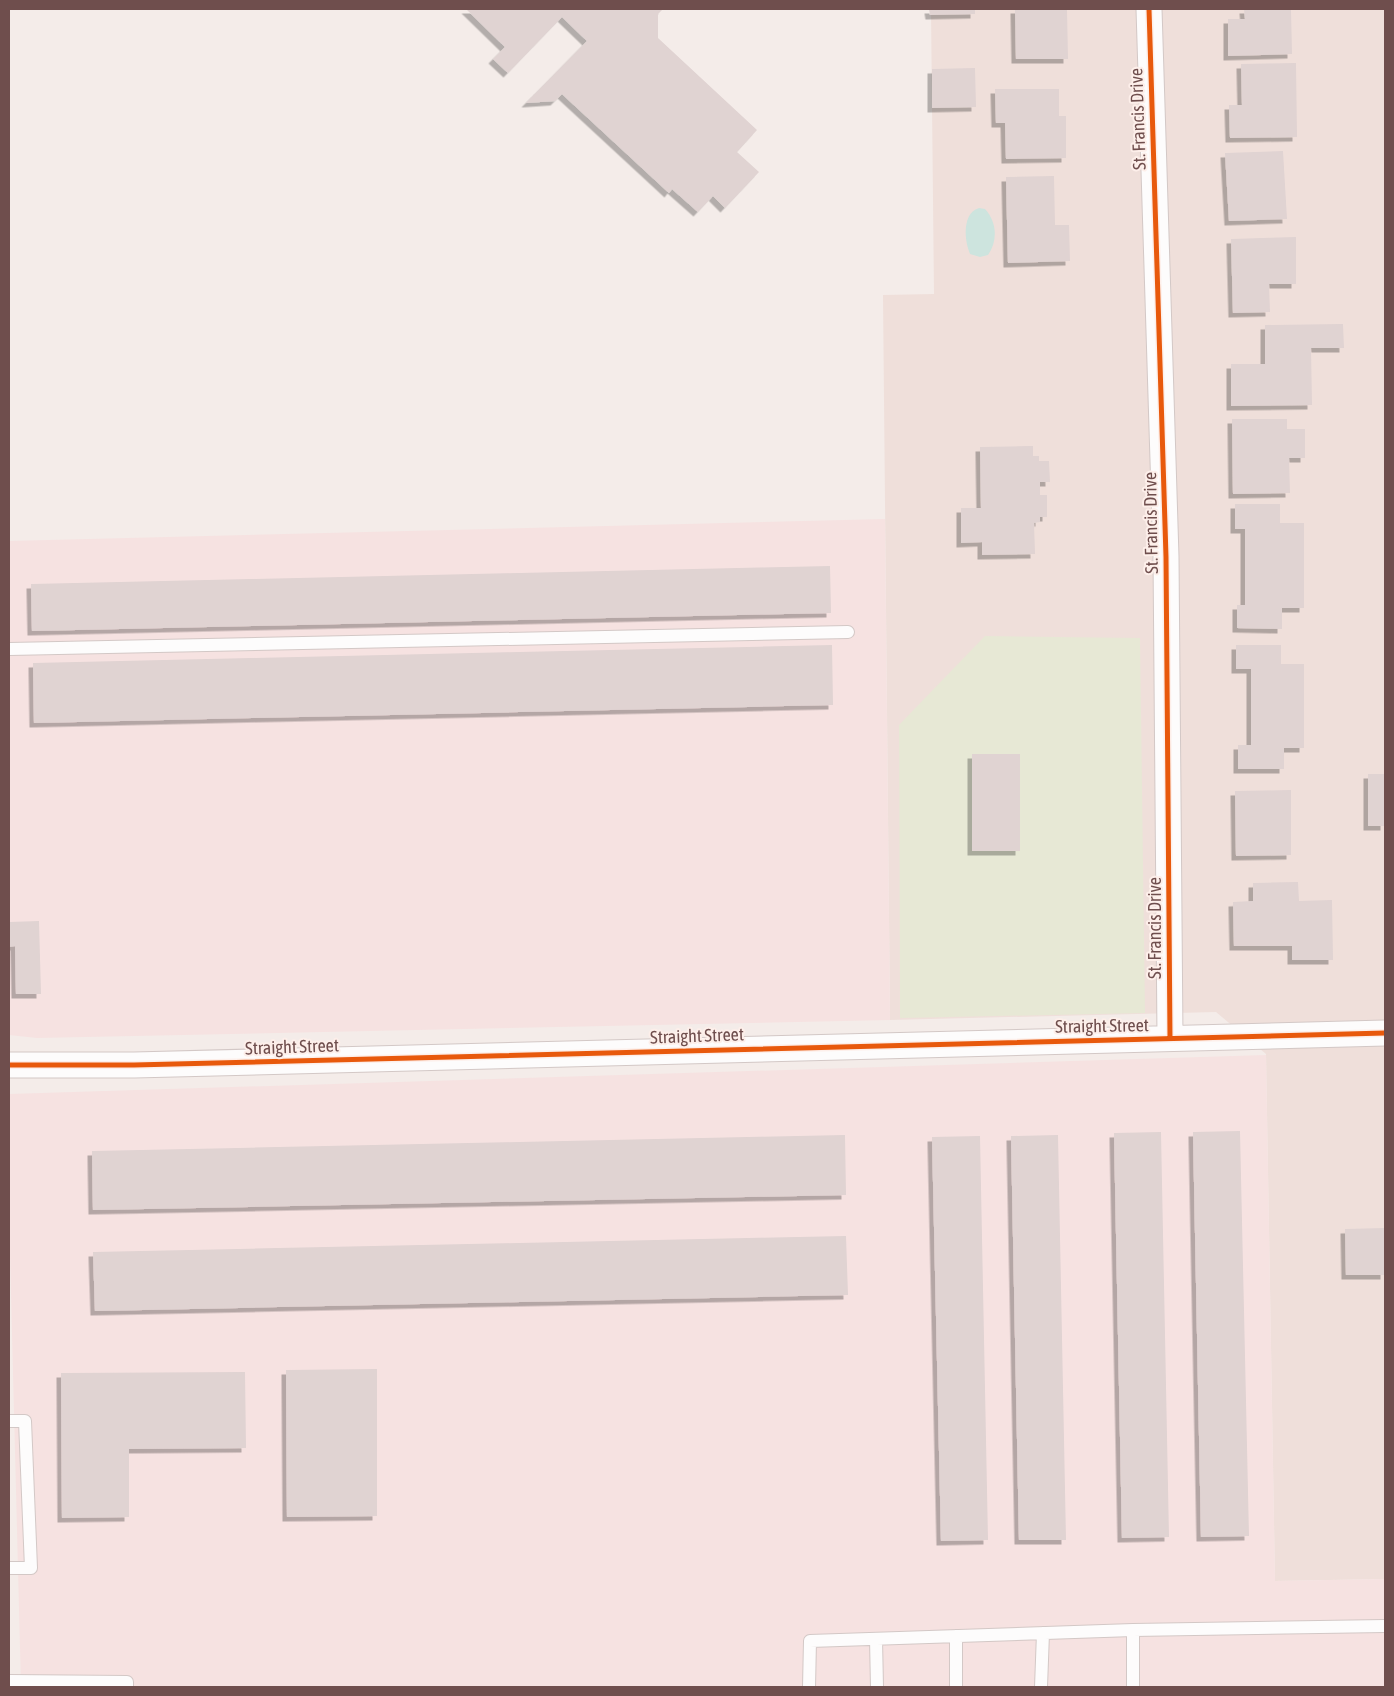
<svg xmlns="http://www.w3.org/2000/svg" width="1394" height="1696" viewBox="0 0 1394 1696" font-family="'Asap Condensed',sans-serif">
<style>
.residential{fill:#efdfda}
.commercial{fill:#f6e2e1}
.green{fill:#e7e8d5}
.water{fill:#cde4de}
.building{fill:#e0d3d2;filter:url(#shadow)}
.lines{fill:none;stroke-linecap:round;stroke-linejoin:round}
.lane-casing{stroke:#d3c8c6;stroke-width:14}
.street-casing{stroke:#d3c8c6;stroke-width:27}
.lane{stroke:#fdfcfc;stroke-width:12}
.street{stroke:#fdfcfc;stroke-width:25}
.cycleway-casing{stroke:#fdefea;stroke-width:8}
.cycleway{stroke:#e8590c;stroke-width:5}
.labels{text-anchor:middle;stroke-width:4;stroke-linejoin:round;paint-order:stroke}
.street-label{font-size:18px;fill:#6f4e4d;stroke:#fdefea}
</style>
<defs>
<filter id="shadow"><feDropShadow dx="-4.5" dy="4.5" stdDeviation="0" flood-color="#0004"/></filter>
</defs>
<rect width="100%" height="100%" fill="#f4ece9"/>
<!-- residential -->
<path class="residential" d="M931,9h454v1570l-110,2 -9,-527 -50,-42 -326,8 -7,-725 51,-1z"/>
<!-- commercial -->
<path class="commercial" d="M885,519l5,501 -853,18 -28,-3v-494z
M1266,1055l9,526 110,-2v108h-1364l-12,-472v-121z"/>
<!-- green -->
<path class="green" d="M985,636l155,2 5,375 -245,5 -1,-293z"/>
<!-- water -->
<path class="water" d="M979,208l6,1c12,13 13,32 3,46l-8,2 -10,-3c-6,-14 -8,-41 9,-46z"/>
<!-- building -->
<path class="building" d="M466,9h197l-5,5v24l99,92 -20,22 22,20 -34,36 -12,-12 -15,16 -26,-23 -3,4 -107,-99 -7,7 -29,2 61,-62 -25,-24 -54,56 -15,-14 12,-12z
M929,9h46v5l-45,1z
M1015,9h52l1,50h-52z
M1244,9h47l1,45 -64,2v-37h17z
M1296,63l1,74 -67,1 -1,-33h13l-1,-41z
M975,68l1,39 -44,1v-39z
M995,89h64v27h7v42l-60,1 -1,-36h-9z
M1283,151l4,68 -58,2 -4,-68z
M1054,176l1,49h14l1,36 -62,2 -2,-86z
M1296,237v47h-27l1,28 -37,1 -2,-74z
M1343,324l1,24h-33l1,57 -81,1v-42h34v-39z
M1232,419h55v10h18v29h-16l1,35 -57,1z
M1033,446v10h6v5h10l1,21h-10v13h7v22h-7v5l-6,1 1,31 -53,1v-13l-21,1v-35h20l-1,-61z
M1235,504h45v19h24v85h-22v21l-45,-1v-23h8v-76h-10z
M830,566l1,47 -799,18 -1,-47z
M832,645l1,60 -799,18 -1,-60z
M1236,645h45v19h23v84h-20v21h-46v-24h13v-76h-15z
M972,754h48v97h-48z
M1368,774h17v52h-17z
M1291,790v65l-55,1 -1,-65z
M1298,882l1,19 33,-1 1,60h-41v-14h-58l-1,-44 20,-1v-18z
M39,921l2,73h-25l-1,-48 -6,1v-25z
M1240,1131l9,405 -48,1 -8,-405z
M1161,1132l8,405 -47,1 -8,-405z
M845,1135l1,60 -753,15 -1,-59z
M1058,1135l8,405h-47l-8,-404z
M980,1136l8,404 -47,1 -9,-404z
M1385,1228v47h-39l-1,-46z
M846,1236l2,59 -753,16 -2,-59z
M377,1369v147l-90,1 -1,-147z
M245,1372l1,76 -117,1v68l-67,1 -1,-145z"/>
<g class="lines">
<!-- lane casing -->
<g class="lane-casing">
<path id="lane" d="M9,649l839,-17
M9,1421h16l6,147h-22
M956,1636v51
M876,1639l1,48
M9,1681l118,1v5
M809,1687l1,-46 323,-11
M1041,1687l2,-54
M1133,1687v-57l252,-4"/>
</g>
<!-- street casing -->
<g class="street-casing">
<path id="street" d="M1149,9l17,548 4,481
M9,1065h125l1251,-32"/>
</g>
<!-- lane -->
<use href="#lane" class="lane"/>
<!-- street -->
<use href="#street" class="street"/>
<!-- cycleway casing -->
<g class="cycleway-casing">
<path id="cycleway" d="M1149,9l17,548 4,481
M9,1065h125l1251,-32"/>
</g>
<!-- cycleway -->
<use href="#cycleway" class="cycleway"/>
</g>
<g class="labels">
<!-- street labels -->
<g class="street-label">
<text transform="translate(1138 119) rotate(-92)" y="6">St. Francis Drive</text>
<text transform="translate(1151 523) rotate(-91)" y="6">St. Francis Drive</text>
<text transform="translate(1155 928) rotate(-90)" y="6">St. Francis Drive</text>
<text transform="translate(1102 1026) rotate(-1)" y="6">Straight Street</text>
<text transform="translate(697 1036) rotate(-2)" y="6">Straight Street</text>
<text transform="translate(292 1047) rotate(-2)" y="6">Straight Street</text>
</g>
</g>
<!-- border -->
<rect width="1394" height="1696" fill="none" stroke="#6f4e4d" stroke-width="20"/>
</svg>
